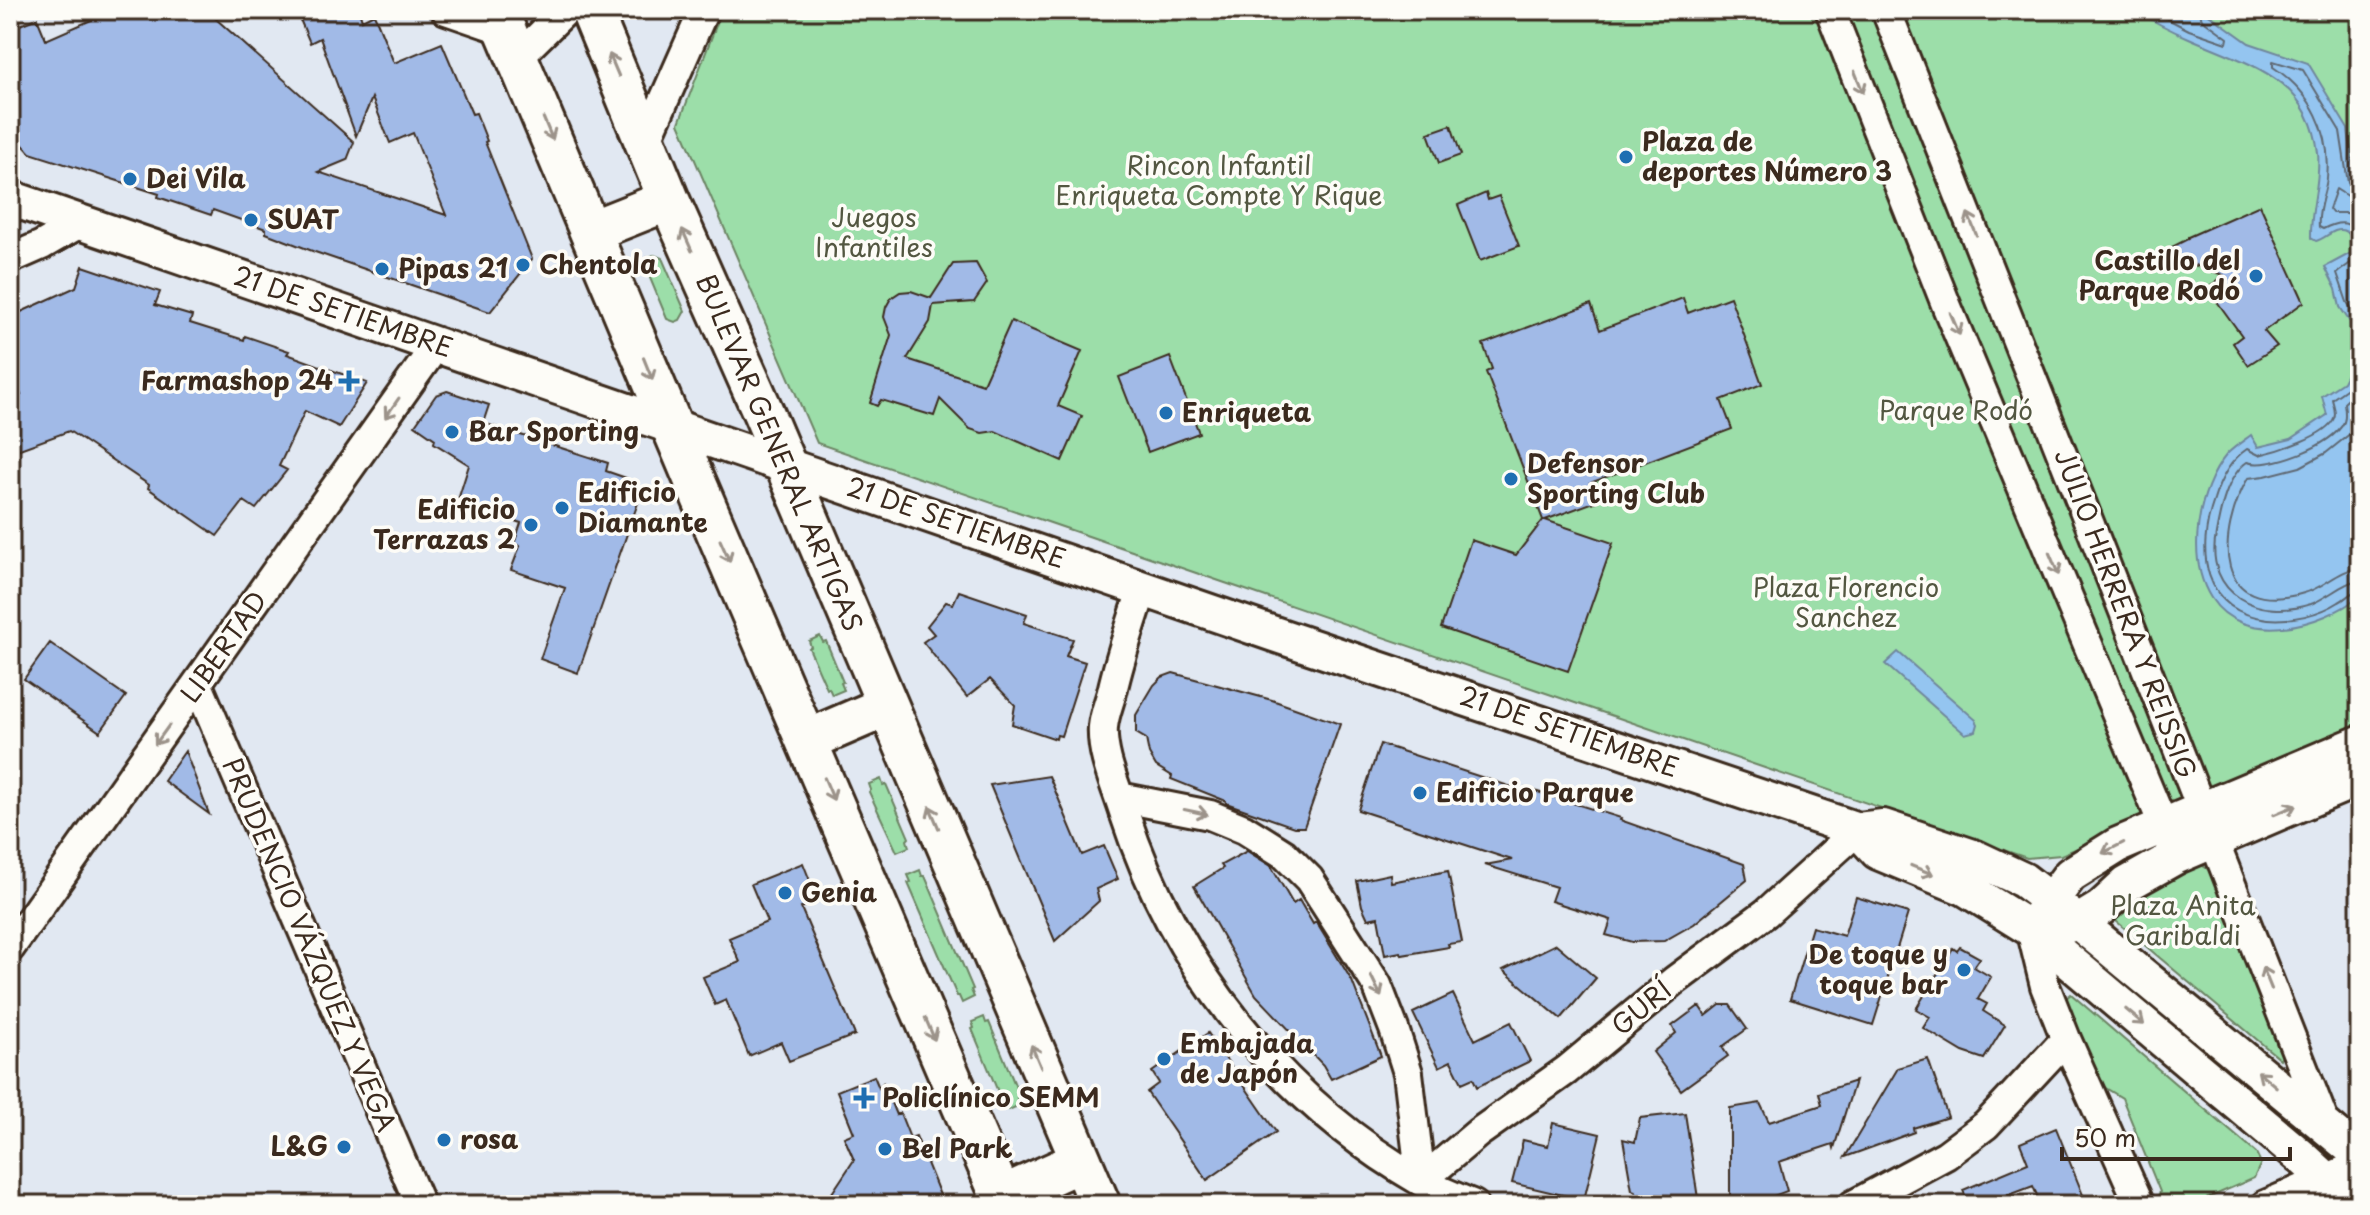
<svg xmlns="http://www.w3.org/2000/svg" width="2370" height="1215" viewBox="0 0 2370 1215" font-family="'Playpen Sans',sans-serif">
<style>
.green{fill:#9cdea9;stroke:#6c8464;stroke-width:2}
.water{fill:#94c5f0;stroke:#70879c;stroke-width:2}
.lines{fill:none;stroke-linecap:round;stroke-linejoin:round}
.shore{stroke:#5f6872;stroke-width:2}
.building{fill:#a1bae7;stroke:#3b2a1e;stroke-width:2}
.minor-casing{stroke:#3b2a1e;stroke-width:34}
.tertiary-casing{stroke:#3b2a1e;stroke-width:40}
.secondary-casing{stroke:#3b2a1e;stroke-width:46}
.minor{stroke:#fdfcf7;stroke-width:28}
.tertiary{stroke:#fdfcf7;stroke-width:34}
.secondary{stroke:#fdfcf7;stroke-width:40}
.oneway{stroke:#9c938a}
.poi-dot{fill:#1f6fb2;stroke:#fdfcf7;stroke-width:3}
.labels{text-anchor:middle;stroke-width:7;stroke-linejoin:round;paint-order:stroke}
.poi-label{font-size:26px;font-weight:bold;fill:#3b2a1e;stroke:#fdfcf7;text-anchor:start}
.park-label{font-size:26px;fill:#535741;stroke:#fdfcf7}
.street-label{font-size:26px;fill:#3b2a1e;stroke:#fdfcf7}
</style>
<rect width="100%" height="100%" fill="#e1e8f2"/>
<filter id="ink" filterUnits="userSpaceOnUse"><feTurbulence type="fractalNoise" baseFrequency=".0125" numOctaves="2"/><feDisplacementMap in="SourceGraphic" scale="16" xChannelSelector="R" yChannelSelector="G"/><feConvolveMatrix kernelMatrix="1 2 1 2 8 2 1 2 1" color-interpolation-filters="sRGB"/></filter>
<g filter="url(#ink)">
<!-- green -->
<path class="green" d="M722,10h1638v720l-299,125 -34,3 -1210,-415 -138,-320z
M654,255l8,3 23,53 -5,9 -5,2 -8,-3 -22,-53 3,-9z
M820,636l3,6 3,-1 17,41 -2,1 3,7 -12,5 -3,-7 -2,1 -18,-41 2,-1 -2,-6z
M881,779l2,6 3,-1 23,54 -2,2 2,7 -12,5 -28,-60 2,-2 -2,-6z
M2200,864l9,6 75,184 -4,5 -164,-138v-5c27,-26 50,-37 84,-52z
M920,870l2,6h3l48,113 -2,1 3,7 -12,6 -3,-7h-2l-49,-113 3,-1 -3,-7z
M2071,994l185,159 5,10 -7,15 -62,27h-35l-2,-4 5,-9 -38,-94 -18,-11 -39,-88z
M984,1017l2,6 3,-1 31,75 -3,1 3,7 -11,5 -4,-7 -2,1 -31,-75 2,-1 -2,-6z"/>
<!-- water -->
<path class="water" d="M2134,10h69l46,33 59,20 40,66 7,51 5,2v414c-37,30 -117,52 -149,2 -25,-40 -14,-108 16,-144 7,-7 16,-13 24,-19l7,12 33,-8 36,-24 -5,-19 21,-14 11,-22 -4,-38 -10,-15 -4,-18 -11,-22 26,-14c4,-11 -1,-27 -16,-22 -7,3 -12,8 -19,10l-5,-3c-1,-30 10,-56 7,-85 -8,-75 -70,-89 -129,-115 -19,-8 -38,-18 -55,-28z
M1898,652l78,68 2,4 -2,7 -11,3 -80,-70z"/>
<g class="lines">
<!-- shore -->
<path class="shore" d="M2150,10l39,20 38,13 1,-5 -26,-19 -3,-9
M2360,189l-8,-1 -4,-5 -8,-52 -37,-61 -30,-9v6c38,25 59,65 54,111 -2,17 -10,31 -8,49l4,2c17,-9 29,-9 37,10
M2360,199l-10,-1 -14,-9 -7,20 3,4h15l13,6
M2360,253l-4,6 -19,14 10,29 11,18 2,23
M2360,367l-11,20 -17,12c1,5 5,14 2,19 -7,18 -57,33 -75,37l-12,-6c-18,12 -27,31 -33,51 -18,51 -12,112 54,119 23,2 51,-4 71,-17 8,-4 12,-11 21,-12
M2360,388l-16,15c1,6 2,13 0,19 -10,23 -75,48 -97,40 -20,14 -27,49 -31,72 -12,61 44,87 95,70 16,-6 34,-23 49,-24
M2360,407l-9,26 -25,20 -26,14 -35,9 -17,2c-32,56 -35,141 56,115 20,-5 35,-24 56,-25"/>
</g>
<!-- building -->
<path class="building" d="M114,10h92l148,132 -7,18 -29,12 128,43 -33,-82 -23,10 -18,-45 -16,38 -36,-98 -10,5 -14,-33h63l3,10 12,-6 20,49 48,-20 30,71 4,-1 11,28 -2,1 47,117 -42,53 -175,-60 -49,-19v-4l-53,-19 -2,5 -53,-18 1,-3 -129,-41 -20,-23v-101l27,-11 9,22z
M1451,125l10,30 -22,8 -11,-30z
M1486,193l2,7 11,-4 20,50 -39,15 -22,-56z
M2260,205l44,97 -40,29 13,15 -29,19 -15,-22 9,-7 -34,-47 15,-14 -63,-22 28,-14v-2z
M976,263l11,20 -13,19 -41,3 -3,17 -23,37 76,25 28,-63 71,30 -24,55 24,10 -20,45 -67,-30 -13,2 -12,-4 -30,-30 -6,17 -53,-16 -4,6 -7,-3 21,-68 -7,-18 2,-10 5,-9 9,-6 11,-1 20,7 22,-34z
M83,266l77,26 -5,13 37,11 -2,7 54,17 1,-4 44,15 -2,3 80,29 -28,44 -34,-16 -26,55 8,4 -31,39 -12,-8 -27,35 -69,-48 1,-3 -80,-54 -52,19 -7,-18v-32l11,-5 -11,-25v-53l66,-30z
M1730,297l32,87 -41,16 11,29 -142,54 7,18 -52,19 68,23 -45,128 -127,-43 30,-88 45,15 27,-35 -57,-148 6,-3 -9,-25 108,-40 9,26 83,-32 5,15z
M1170,357l29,76 -51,19 -29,-75z
M447,391l42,14 -6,18 125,40 -2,8 20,7 -3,11 9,3 -2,5 9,3 -61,173 -38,-14 25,-71 -54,-18 9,-24 -6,-2 7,-21 -64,-20 12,-38 -35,-22 1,-4 -20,-14 21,-30z
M959,591l68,23 -3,9 49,16 -7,17 19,6 -24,74 -4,-1 -1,4 -44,-15 3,-19 -25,-26 -23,18 -44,-55 11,-8 -7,-8 19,-24 7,2z
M50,643l76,53 -26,36 -76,-53z
M1173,673l99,27 68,24 -36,103h-10l-68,-24v-2l-55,-22 1,-3 -16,-10 -7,-12 -3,-15 -10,-6v-18l18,-30 8,-8z
M1380,744l144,47 1,-3 96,30 -1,2 124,44 3,16 -53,44 -30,17 -32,1 -26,-7 5,-15 -60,-19 5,-14 -71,-22 27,-5 -154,-50z
M185,751l24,63 -45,-33z
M1049,776l33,79 22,-9 14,33 -22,10 3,12 -44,40 -65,-156z
M1247,851l24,15 22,38 6,-4 14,24 3,-2 36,59 29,75 -50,23 -8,-14 -67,-70 -62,-109 29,-18 -2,-3z
M803,863l15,38 -17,7 54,127 -66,26 -8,-19 -32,14 -23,-56 -11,5 -12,-28 37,-15 -11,-24 38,-16 -16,-38z
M1448,871l14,71 -14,2 1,3 -47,8 -1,-3 -16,3 -7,-38 -10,2 -6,-13 -5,-25 33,-7 1,8z
M1856,897l52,16 -35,112 -83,-26 22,-72 32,9z
M1556,944l40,34 -35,41 -58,-49z
M1960,947l20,11 -6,9 17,10 -13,22 9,5 -4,7 22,14 -21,34 -21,-7 -40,-24 7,-11 -14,-8 37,-61 4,3z
M1453,994l22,46 36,-18 19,39 -53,26 -4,-9 -11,5 -11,-22 -12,6 -26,-54z
M1720,1005h10l17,24 -25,18 6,9 -47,34 -28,-38 23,-19 -4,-7 27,-20 7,10z
M1208,1033l68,99 -69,48 -60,-88 12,-9 -7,-11z
M1928,1059l20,58 -35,11 1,4 -69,25 53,-89z
M874,1076l5,12 4,-5 13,32 4,-2 10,25 6,-2 28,69h-120l30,-45 -10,-23 10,-4 -17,-42z
M1855,1081l-21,67 -1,-4 -54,18 8,29 -24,9 -3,5h-11l-5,-5 -14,1v-93l30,-5 9,19 53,-17 -3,-12z
M1685,1113l14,92h-59l-5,-14 -3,-1 -9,-51 12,3 5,-24z
M1553,1123l47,11 -16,66 -72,-17 11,-43 25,6z
M2056,1128l31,77h-46l-8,-19 -50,19h-14l-6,-15 65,-27 -8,-20z"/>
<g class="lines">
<!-- minor casing -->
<g class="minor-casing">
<path id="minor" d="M446,10l61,21
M1830,10l117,297 225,539
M1886,10c150,372 293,746 441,1119
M518,57l48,-47
M646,141l58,-131
M10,259l32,-14 38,-22
M1143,587c-11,35 -23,69 -31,105 -3,11 -8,23 -9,35 -2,29 14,61 22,88 49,150 156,286 294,365 17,10 37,17 55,25
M198,685l222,520
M1119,797l91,18 34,14 40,25 25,25 68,106 17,44 14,44 13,108
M2031,929l14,57 21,53 74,166
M10,948l427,-604
M1421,1181l57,-48 89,-63 107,-89 92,-68 92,-83
M1853,1205l93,-50 40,-30 80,-86
M2265,1205l95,-41"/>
</g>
<!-- tertiary casing -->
<g class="tertiary-casing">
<path id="tertiary" d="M10,198l1264,436 584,196 25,-3 93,31 47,22 55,42 282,233
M1858,830l20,22 87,36 66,41 273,230 50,46
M2038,918l32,-43 48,-30 242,-102
M2059,928l19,-6 23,-14 26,-24 50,-28 183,-78"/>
</g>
<!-- secondary casing -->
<g class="secondary-casing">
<path id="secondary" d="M497,10l195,464 313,731
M591,10l78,190 94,212 337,793
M591,231l78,-31
M808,740l79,-34
M1001,1197l80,-36"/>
</g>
<!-- minor -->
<use href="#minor" class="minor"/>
<!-- tertiary -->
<use href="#tertiary" class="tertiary"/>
<!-- secondary -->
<use href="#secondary" class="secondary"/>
</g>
<!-- one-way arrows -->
<defs><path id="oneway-shaft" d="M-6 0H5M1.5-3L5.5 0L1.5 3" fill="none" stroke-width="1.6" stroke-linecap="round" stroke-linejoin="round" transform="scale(2)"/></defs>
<g class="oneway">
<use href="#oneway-shaft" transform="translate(614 65) rotate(-113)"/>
<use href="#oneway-shaft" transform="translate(1859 82) rotate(68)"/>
<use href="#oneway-shaft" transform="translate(548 129) rotate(67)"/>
<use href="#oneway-shaft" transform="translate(1972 224) rotate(-112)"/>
<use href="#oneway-shaft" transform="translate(687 240) rotate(-114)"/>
<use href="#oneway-shaft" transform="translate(1955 324) rotate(67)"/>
<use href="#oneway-shaft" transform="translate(648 369) rotate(68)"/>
<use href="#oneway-shaft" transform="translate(392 408) rotate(125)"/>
<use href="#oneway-shaft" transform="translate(725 551) rotate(66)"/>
<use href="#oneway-shaft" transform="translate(2054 564) rotate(67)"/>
<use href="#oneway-shaft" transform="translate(162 735) rotate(126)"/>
<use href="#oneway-shaft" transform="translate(829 789) rotate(67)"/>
<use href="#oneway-shaft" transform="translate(2285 810) rotate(-23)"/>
<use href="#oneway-shaft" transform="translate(1196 812) rotate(12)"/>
<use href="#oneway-shaft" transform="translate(934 817) rotate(-113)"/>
<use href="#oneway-shaft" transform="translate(2113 848) rotate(153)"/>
<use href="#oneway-shaft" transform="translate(1922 870) rotate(22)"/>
<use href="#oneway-shaft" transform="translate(2267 978) rotate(-112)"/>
<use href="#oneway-shaft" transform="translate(1376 986) rotate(64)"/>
<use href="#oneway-shaft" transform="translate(2135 1017) rotate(40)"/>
<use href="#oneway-shaft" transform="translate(930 1029) rotate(67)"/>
<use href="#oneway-shaft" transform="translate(1036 1056) rotate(-113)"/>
<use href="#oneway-shaft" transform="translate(2267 1079) rotate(-140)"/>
</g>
</g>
<!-- markers -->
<g class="poi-dot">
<circle cx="1626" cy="157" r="8"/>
<circle cx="130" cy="179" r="8"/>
<circle cx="251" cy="220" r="8"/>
<circle cx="523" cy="265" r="8"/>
<circle cx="382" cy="269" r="8"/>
<circle cx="2256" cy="276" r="8"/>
<path d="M345 369h8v8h8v8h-8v8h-8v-8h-8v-8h8z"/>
<circle cx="1166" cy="413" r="8"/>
<circle cx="452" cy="432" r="8"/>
<circle cx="1511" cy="479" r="8"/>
<circle cx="562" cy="508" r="8"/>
<circle cx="531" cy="525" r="8"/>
<circle cx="1420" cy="793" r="8"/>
<circle cx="785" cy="893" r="8"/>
<circle cx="1964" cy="970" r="8"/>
<circle cx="1164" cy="1059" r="8"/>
<path d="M860 1086h8v8h8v8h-8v8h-8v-8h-8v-8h8z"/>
<circle cx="444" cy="1140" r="8"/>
<circle cx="344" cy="1147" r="8"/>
<circle cx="885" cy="1149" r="8"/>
</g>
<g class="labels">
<!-- poi labels -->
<g class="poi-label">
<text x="1642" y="151">Plaza de<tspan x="1642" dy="30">deportes Número 3</tspan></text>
<text x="146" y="188">Dei Vila</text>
<text x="267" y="229">SUAT</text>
<text x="2240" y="270" text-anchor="end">Castillo del<tspan x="2240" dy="30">Parque Rodó</tspan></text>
<text x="539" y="274">Chentola</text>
<text x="398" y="278">Pipas 21</text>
<text x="333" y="390" text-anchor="end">Farmashop 24</text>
<text x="1182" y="422">Enriqueta</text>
<text x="468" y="441">Bar Sporting</text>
<text x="1527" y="473">Defensor<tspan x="1527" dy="30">Sporting Club</tspan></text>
<text x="578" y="502">Edificio<tspan x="578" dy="30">Diamante</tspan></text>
<text x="515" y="519" text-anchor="end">Edificio<tspan x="515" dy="30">Terrazas 2</tspan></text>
<text x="1436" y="802">Edificio Parque</text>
<text x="801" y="902">Genia</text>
<text x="1948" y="964" text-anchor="end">De toque y<tspan x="1948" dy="30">toque bar</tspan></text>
<text x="1180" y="1053">Embajada<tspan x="1180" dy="30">de Japón</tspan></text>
<text x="882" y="1107">Policlínico SEMM</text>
<text x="460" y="1149">rosa</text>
<text x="328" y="1156" text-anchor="end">L&amp;G</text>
<text x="901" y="1158">Bel Park</text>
</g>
<!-- park labels -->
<g class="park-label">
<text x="1219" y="175">Rincon Infantil<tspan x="1219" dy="30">Enriqueta Compte Y Rique</tspan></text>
<text x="874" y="227">Juegos<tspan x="874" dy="30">Infantiles</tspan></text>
<text x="1956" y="420">Parque Rodó</text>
<text x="1846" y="597">Plaza Florencio<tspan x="1846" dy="30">Sanchez</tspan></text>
<text x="2183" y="915">Plaza Anita<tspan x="2183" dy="30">Garibaldi</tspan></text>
</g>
<!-- street labels -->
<g class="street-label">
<text transform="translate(343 312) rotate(19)" y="9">21 DE SETIEMBRE</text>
<text transform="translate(779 453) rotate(67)" y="9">BULEVAR GENERAL ARTIGAS</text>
<text transform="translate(956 523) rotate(19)" y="9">21 DE SETIEMBRE</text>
<text transform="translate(2125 614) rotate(69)" y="9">JULIO HERRERA Y REISSIG</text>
<text transform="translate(224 647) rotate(-55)" y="9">LIBERTAD</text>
<text transform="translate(1569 732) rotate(19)" y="9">21 DE SETIEMBRE</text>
<text transform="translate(309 945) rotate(67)" y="9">PRUDENCIO VÁZQUEZ Y VEGA</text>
<text transform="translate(1642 1008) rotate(-40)" y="9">GURÍ</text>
</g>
</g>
<!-- margin -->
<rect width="2370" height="1215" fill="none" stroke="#fdfcf7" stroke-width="40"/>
<rect x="20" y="20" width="2330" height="1175" fill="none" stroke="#3b2a1e" stroke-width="3" filter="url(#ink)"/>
<!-- scale -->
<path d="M2062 1147v12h228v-12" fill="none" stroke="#3b2a1e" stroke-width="4"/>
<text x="2074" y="1147" font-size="24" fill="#3b2a1e" stroke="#fdfcf7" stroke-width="6" paint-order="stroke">50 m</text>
</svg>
